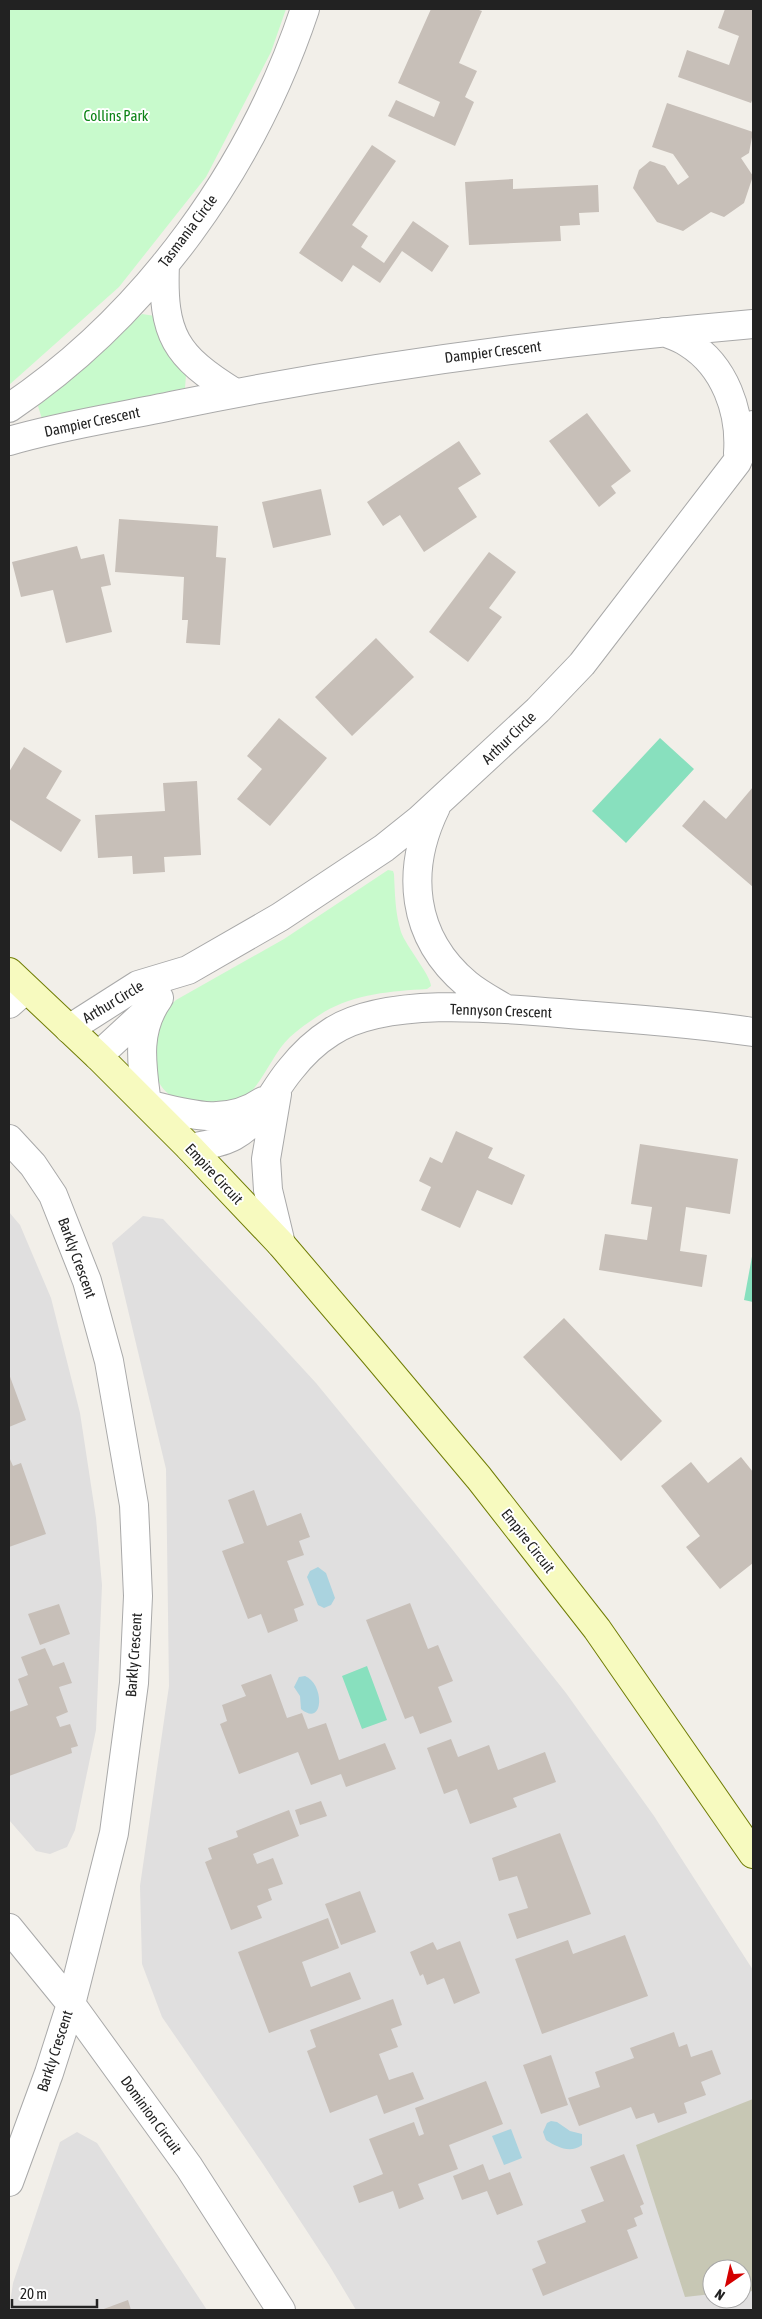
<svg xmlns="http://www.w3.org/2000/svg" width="762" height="2319" viewBox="0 0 762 2319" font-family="'Asap Condensed',sans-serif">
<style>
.residential{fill:#e0dfdf;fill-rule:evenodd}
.construction{fill:#c7c7b4}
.park{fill:#c8facc}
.pitch{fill:#88e0be}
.water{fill:#aad3df}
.building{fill:#c7bfb8}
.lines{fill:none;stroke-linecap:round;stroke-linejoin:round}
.street-casing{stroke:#a9a9a9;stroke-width:30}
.secondary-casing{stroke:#707d05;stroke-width:30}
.street{stroke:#fff;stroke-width:28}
.secondary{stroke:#f7fabf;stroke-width:28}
.labels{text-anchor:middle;stroke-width:4;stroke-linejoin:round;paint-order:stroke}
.park-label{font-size:15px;fill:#0c8416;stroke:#fff}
.street-label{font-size:15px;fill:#222;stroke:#fff}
</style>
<rect width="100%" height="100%" fill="#f2efe9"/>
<!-- residential -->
<path class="residential" d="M9,1212l11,13 31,73 29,115 16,105 6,67 -6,145 -21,100 -8,17 -17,7 -14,-3 -27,-31z
M143,1216l20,3 96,102 57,62 132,161 118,149 88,123 99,154v339l-9,1h-388l-27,-45 -66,-101 -101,-147 -20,-53 -2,-78 29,-200 -3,-217 -54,-226zM712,2269h30v30h-30z
M77,2132l20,11 110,167h-198l4,-27 47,-141z"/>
<!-- construction -->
<path class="construction" d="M753,2099v192l-11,1v-23h-30v25l-27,3 -49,-152z"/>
<!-- park -->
<path class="park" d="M9,9h277l-15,43 -65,125 -87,110 -110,98z
M142,314l13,2 12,28 19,31 -1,13 -143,31 -4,-13z
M388,870l5,1 1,3c1,20 1,38 7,58 5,14 30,44 30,54l-4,3c-35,2 -72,5 -103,23 -11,7 -24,16 -34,25 -23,21 -33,70 -70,70 -11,1 -23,-4 -34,-6 -29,-6 -31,-26 -34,-51 -2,-15 14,-41 24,-50l108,-61z"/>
<!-- pitch -->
<path class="pitch" d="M660,738l34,31 -68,74 -34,-32z
M753,1251v51l-9,-2z
M367,1666l20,54 -25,9 -20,-53z"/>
<!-- water -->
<path class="water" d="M318,1567l8,6 9,25 -4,7 -7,3 -6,-3 -11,-28 3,-6z
M305,1676c20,8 19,52 -4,33l-1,-13 -6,-9 5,-10z
M551,2121l6,1 13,9 12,3v11c-12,9 -25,2 -36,-5l-3,-8 4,-9z
M511,2129l11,29 -18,7 -12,-29z"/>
<!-- building -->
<path class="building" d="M431,9h45l6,2 -23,52 18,8 -12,26 9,5 -19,44 -67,-30 8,-16 38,17 6,-15 -42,-19z
M725,9l28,1v88l-2,5 -73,-26 9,-27 42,15 10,-29 -21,-8z
M667,103l86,29 -4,21 -8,5 12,18 -9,27 -20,14 -13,-5 -28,19 -26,-9 -24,-34 6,-18 11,-9 15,5 13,19 11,-8 -16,-23 -21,-7z
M372,145l24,16 -44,64 16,11 -7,11 23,16 29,-42 36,25 -17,26 -30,-21 -22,32 -27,-18 -11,17 -43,-29z
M513,179v10l85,-4 1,27 -20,1 1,12 -20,1 1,15 -92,4 -4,-63z
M587,413l44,58 -20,15 5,7 -17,14 -50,-66z
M459,441l22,33 -23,14 19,29 -53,35 -24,-37 -17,11 -16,-24z
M321,489l10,46 -58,13 -11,-46z
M119,519l99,7 -2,31 10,1 -6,87 -34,-2 2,-23h-6l2,-43 -69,-5z
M77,546l4,13 23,-5 7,31 -10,2 11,45 -46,11 -13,-53 -32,7 -9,-35z
M489,552l27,20 -27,36 13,9 -34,45 -39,-30z
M376,638l38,39 -62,59 -37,-39z
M279,718l48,40 -57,68 -33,-27 25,-30 -15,-13z
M24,747l38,24 -16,27 35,22 -20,32 -52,-33v-47z
M197,781l4,74 -37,2 1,15 -32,2 -1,-18 -34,2 -3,-43 70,-4 -2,-28z
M753,787v100l-71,-61 22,-26 22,19z
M456,1131l37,17 -5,10 37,17 -13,30 -35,-15 -17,38 -39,-18 10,-23 -12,-6 11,-24 12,6z
M640,1144l98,15 -8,55 -44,-7 -6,44 27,4 -5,32 -103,-17 6,-36 42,6 5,-33 -21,-3z
M564,1318l98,103 -41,40 -98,-104z
M9,1374l17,46 -17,7z
M9,1457l4,9 8,-3 25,71 -37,13z
M741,1457l12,15v91l-33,26 -34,-42 14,-11 -39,-50 30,-24 17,21z
M254,1490l13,36 34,-13 9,24 -11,4 5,14 -17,6 17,44 -10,4 4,12 -30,12 -7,-19 -13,5 -26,-68 22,-8 -16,-43z
M410,1603l18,46 10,-4 15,36 -15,6 14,35 -32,12 -7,-18 -8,3 -39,-99z
M59,1604l11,30 -30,11 -12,-31z
M45,1648l8,18 11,-4 8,21 -13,4 9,25 -12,5 4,10 10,-3 8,22 -7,2 1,5 -63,23v-64l19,-7 -10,-26 10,-4 -7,-18z
M271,1674l16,44 15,-5 6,16 18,-6 13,37 46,-17 11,26 -50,18 -5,-13 -30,11 -13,-33 -59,22 -19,-50 7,-3 -5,-16 24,-9 -5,-11z
M451,1739l7,18 31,-12 9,25 47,-18 11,30 -43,16 4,9 -47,17 -13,-35 -13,5 -17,-46z
M321,1801l6,15 -27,9 -5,-15z
M289,1810l10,26 -46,18 4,10 16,-6 10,26 -15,5 4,11 -15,6 5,12 -31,12 -26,-68 7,-3 -4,-11 30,-11 -2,-6z
M560,1833l31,81 -74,25 -9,-25 20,-6 -11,-32 -18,5 -7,-23z
M360,1891l16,41 -35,13 -16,-41z
M328,1918l11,30 -37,14 9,25 39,-15 11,27 -92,34 -31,-81z
M625,1935l23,61 -106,38 -27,-75 53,-19 5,14z
M460,1941l20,52 -26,11 -10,-26 -17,7 -4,-11 -3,2 -10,-24 23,-10 4,8z
M393,1999l9,26 -11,4 7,18 -19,7 10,26 24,-8 11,27 -40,15 -7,-19 -47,18 -23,-62 9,-4 -6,-17z
M674,2032l5,15 8,-3 4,13 21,-7 9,24 -20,8 5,13 -22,8 3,10 -29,10 -4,-10 -18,6 -5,-12 -52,19 -11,-28 32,-11 -5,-15 39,-14 -4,-10z
M551,2055l17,50 -27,9 -18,-49z
M486,2081l17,43 -54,21 9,24 -40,15 6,15 -25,10 -6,-18 -34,12 -6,-17 30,-12 -14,-35 45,-17 5,14 5,-2 -9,-26z
M624,2154l20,50 -4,2 3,8 -9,4 3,8 -10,4 11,28 -95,38 -11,-27 14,-6 -9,-22 49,-19 -5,-12 23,-9 -14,-34z
M483,2164l6,16 21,-8 13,33 -26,10 -10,-24 -25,9 -9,-24z
M128,2300l3,10h-30z"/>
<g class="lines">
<!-- street casing -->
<g class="street-casing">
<path id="street" d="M165,264c-3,71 10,92 70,129
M664,332c8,3 17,6 24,11 37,23 53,69 50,110
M9,408c139,-94 243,-240 296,-399
M9,441c54,-16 111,-24 167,-36 190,-39 383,-64 577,-81
M436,807c-31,63 -25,130 31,177 12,10 26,17 39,25
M159,998c-24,33 -17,68 -12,106 40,10 79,23 116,-3
M9,1004l17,-15
M69,1029l69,-44 50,-15 92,-53 104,-69 35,-28 119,-110 44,-46 155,-202 16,-37
M98,1056l52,-48
M277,1094l-11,65 2,31 13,54
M9,1139l24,26 20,30 34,86 22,80 25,144 4,91 -4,87 -20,150 -43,171 -22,69 -40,109
M190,1148c15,-3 31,-5 44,-12 27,-15 37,-43 56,-66 11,-14 25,-28 41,-38 61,-40 193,-21 264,-16 53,4 106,8 158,16
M9,1928l62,76 118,163 92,143"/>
</g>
<!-- secondary casing -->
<g class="secondary-casing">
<path id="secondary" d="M9,972l89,84 92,92 91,96 93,109 105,125 118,151 156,225"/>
</g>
<!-- street -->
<use href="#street" class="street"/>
<!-- secondary -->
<use href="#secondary" class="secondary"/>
</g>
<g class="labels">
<!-- park labels -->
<g class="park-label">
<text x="116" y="121">Collins Park</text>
</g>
<!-- street labels -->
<g class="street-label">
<text transform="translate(188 231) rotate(-53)" y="5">Tasmania Circle</text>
<text transform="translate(493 352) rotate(-7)" y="5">Dampier Crescent</text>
<text transform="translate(92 422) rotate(-12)" y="5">Dampier Crescent</text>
<text transform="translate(509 738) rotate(-44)" y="5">Arthur Circle</text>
<text transform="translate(113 1002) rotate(-31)" y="5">Arthur Circle</text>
<text transform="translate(501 1011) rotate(2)" y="5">Tennyson Crescent</text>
<text transform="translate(214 1174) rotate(47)" y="5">Empire Circuit</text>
<text transform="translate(77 1258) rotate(70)" y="5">Barkly Crescent</text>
<text transform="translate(528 1541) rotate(52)" y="5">Empire Circuit</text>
<text transform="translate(134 1655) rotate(-86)" y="5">Barkly Crescent</text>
<text transform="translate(55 2051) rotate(-72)" y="5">Barkly Crescent</text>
<text transform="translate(151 2115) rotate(54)" y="5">Dominion Circuit</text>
</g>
</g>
<!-- border -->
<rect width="762" height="2319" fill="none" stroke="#222222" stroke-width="20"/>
<!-- north arrow -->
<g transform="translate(727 2284) rotate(214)"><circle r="24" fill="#ffffff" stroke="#a7a7a7"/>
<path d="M0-4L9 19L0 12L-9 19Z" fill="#d40000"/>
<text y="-8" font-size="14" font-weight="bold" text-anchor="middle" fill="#222222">N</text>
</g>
<!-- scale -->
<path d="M12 2299v8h85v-8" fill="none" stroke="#222222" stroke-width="2.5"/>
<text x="20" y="2299" font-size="15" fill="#222222" stroke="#ffffff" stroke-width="4" paint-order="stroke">20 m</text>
</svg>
